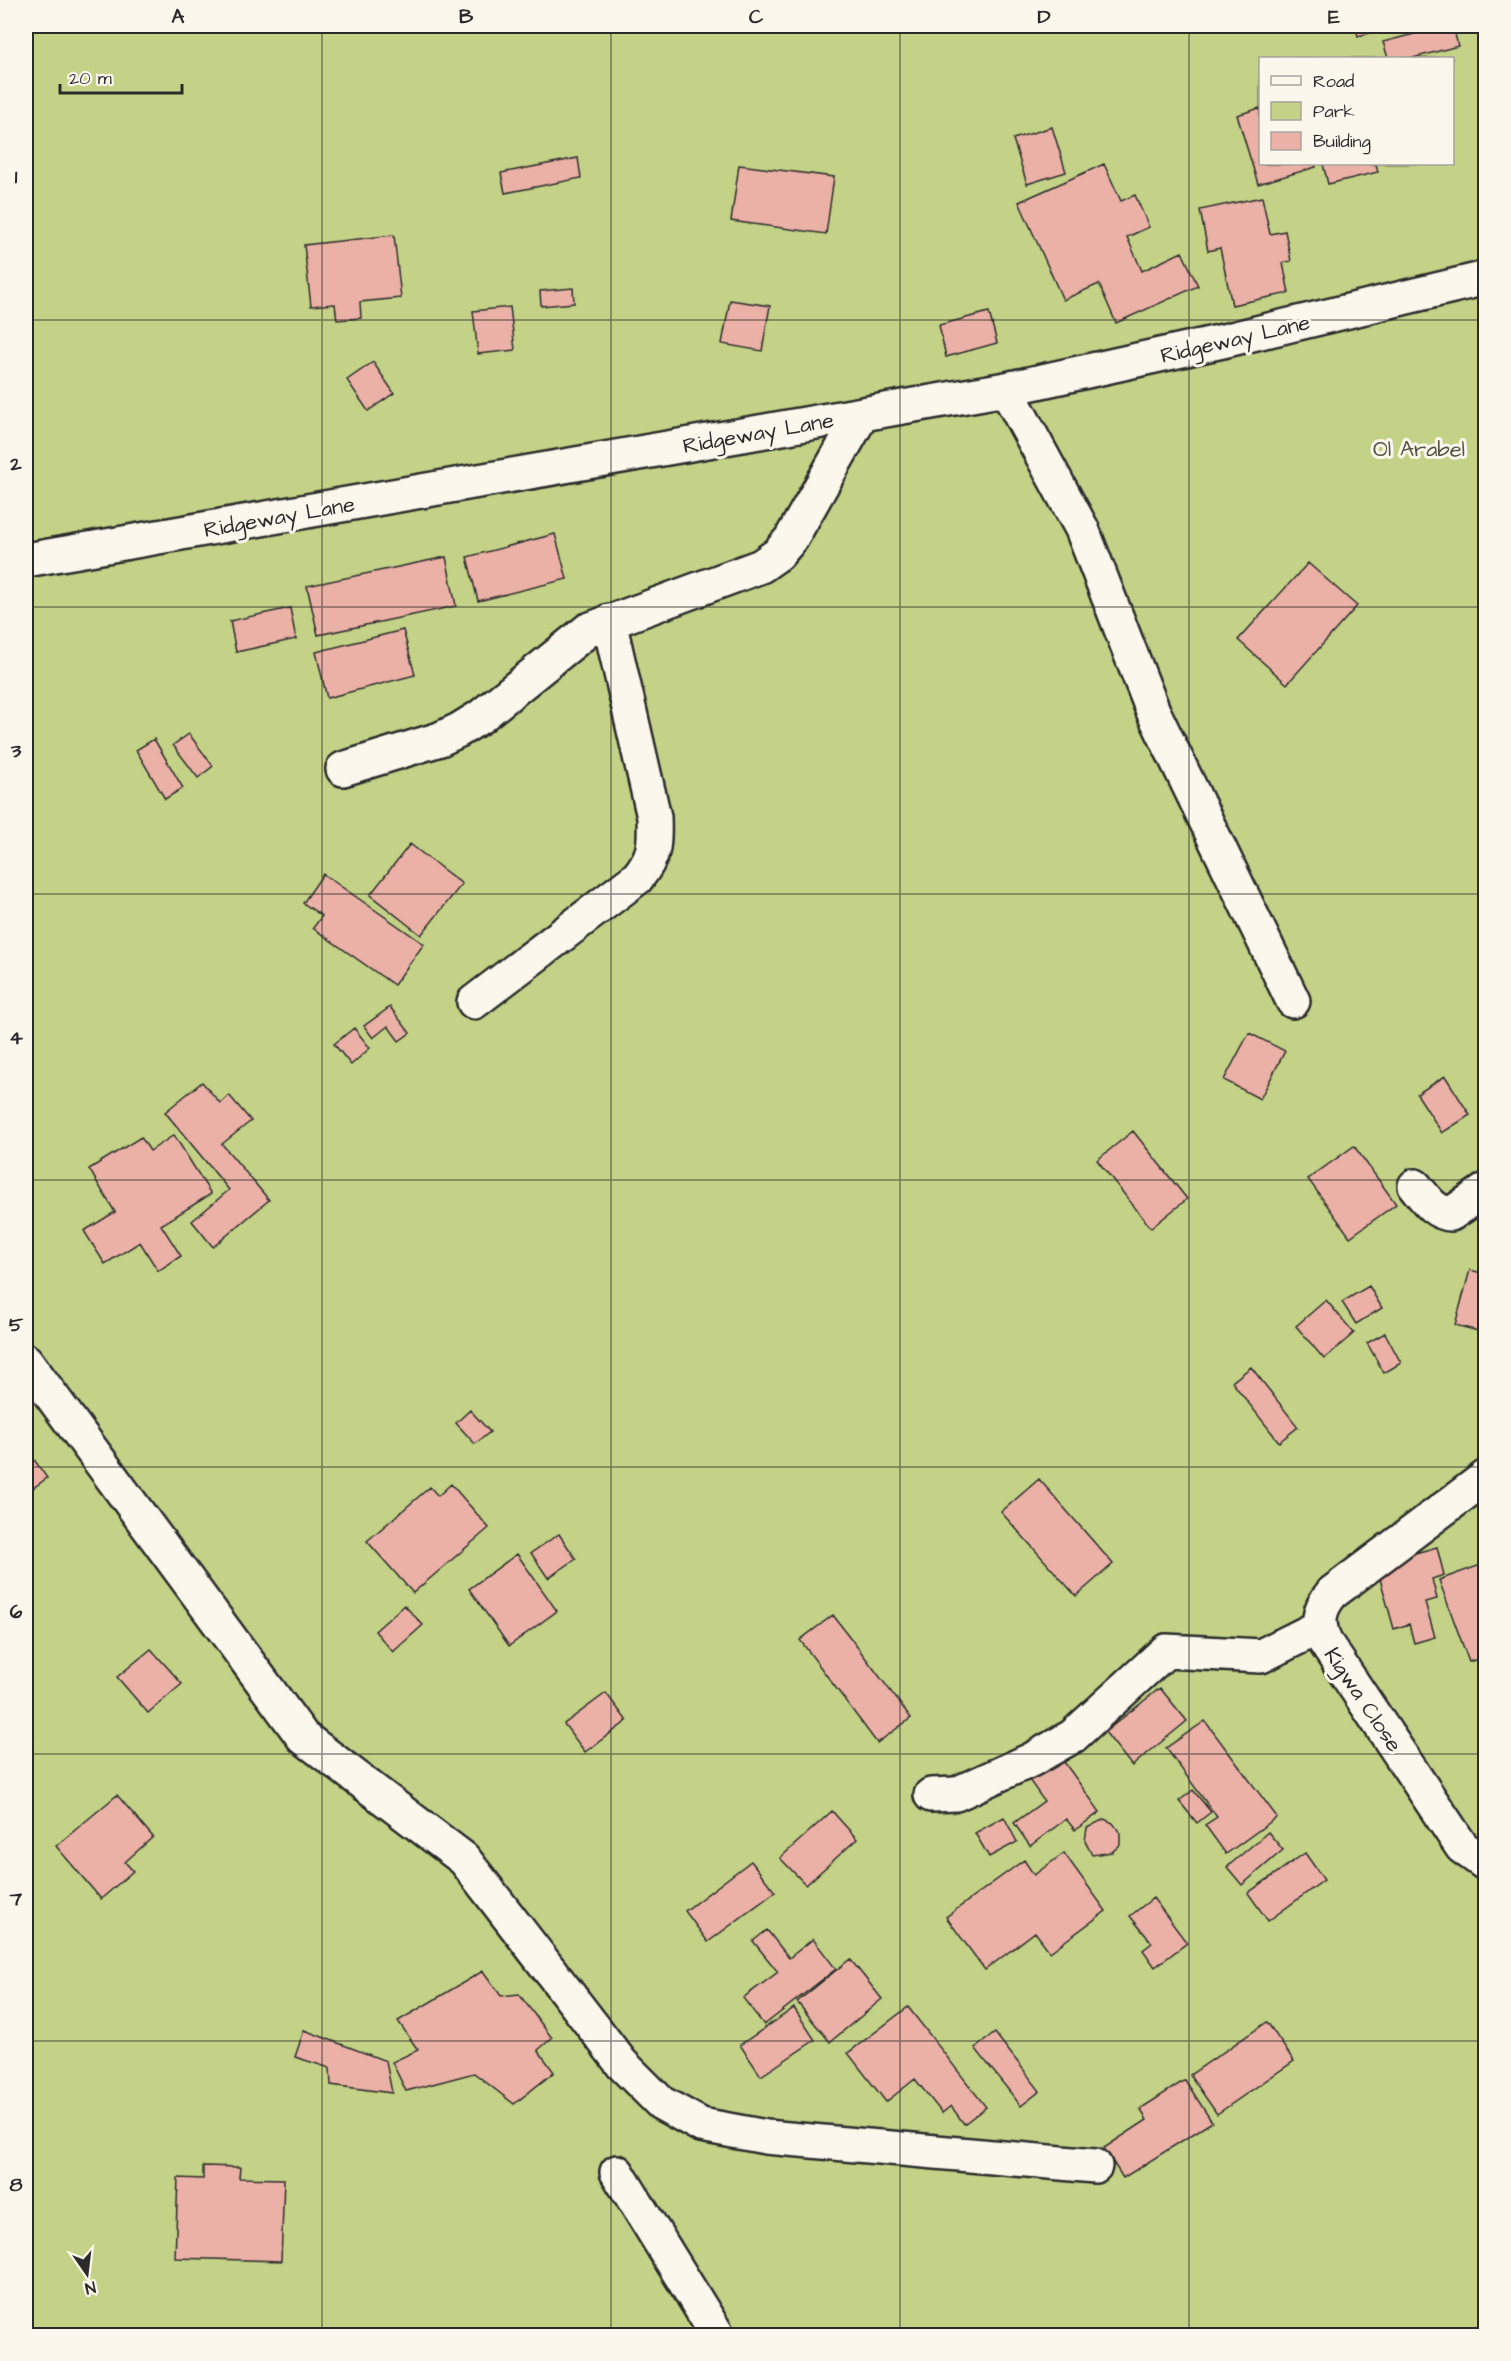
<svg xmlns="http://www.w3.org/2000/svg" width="1511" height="2361" viewBox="0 0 1511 2361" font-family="'Architects Daughter',sans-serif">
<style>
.green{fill:#c3d287;stroke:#777e59;stroke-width:1.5;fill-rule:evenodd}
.building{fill:#ebb1a6;stroke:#2b2b2b;stroke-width:1.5}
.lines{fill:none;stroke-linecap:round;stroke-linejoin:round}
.minor-casing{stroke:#2b2b2b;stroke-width:38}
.minor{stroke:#fbf7ec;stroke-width:33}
.grid{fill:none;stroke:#2b2b2b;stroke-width:1.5;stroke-opacity:0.55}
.labels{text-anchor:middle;stroke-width:6;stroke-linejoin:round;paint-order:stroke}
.street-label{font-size:22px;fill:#2b2b2b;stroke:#fbf7ec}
.park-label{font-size:22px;fill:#515542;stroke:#fbf7ec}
.neatline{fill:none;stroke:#2b2b2b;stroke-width:2}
.grid-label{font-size:20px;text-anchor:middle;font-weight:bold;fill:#2b2b2b}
</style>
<rect width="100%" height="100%" fill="#f6e2d7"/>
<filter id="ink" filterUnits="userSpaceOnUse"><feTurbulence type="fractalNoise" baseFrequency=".0167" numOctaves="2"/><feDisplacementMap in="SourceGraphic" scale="12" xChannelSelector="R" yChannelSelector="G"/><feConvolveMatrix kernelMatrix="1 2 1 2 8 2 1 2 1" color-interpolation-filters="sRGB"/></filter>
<g filter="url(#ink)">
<!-- green -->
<path class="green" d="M26,26h1459v2309l-1459,1zM1260,58h192v106h-192z"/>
<!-- building -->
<path class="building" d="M1355,26h42l-39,10z
M1445,26h8l5,20 -45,12h-25l-5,-16z
M1260,108v56h55l1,3 -58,17 -21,-69z
M1052,127l14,45 -39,12 -14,-45z
M578,158l3,20 -76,15 -4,-20z
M1104,164l17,37 14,-6 14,32 -22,10 15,34 40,-19 16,34 -82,37 -17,-39 -36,16 -44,-98z
M1323,164h53l2,8 -50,12z
M739,165l95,12 -8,57 -95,-13z
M1262,197l8,37 15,-3 6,30 -8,2 6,30 -57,12 -12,-57 -12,3 -8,-41z
M394,235l7,63 -41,4 1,16 -24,2 -2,-16 -24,2 -7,-61z
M573,288l1,15 -33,3 -1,-15z
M730,300l40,6 -8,45 -40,-7z
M510,307l5,43 -37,4 -5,-43z
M989,312l8,31 -51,14 -7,-32z
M373,362l21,31 -26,18 -21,-31z
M555,534l12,45 -89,22 -11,-44z
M446,557l10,49 -138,29 -11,-49z
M1308,563l49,43 -70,78 -49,-44z
M290,608l6,31 -60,13 -6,-31z
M403,630l12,45 -88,23 -11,-46z
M189,734l24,32 -15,12 -25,-33z
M154,739l29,49 -18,11 -29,-49z
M410,844l52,40 -41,51 -51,-40z
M323,874l101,70 -30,41 -81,-57 9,-12 -19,-13z
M390,1007l20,26 -11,8 -11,-15 -15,12 -9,-12z
M354,1028l16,20 -19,17 -17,-21z
M1249,1033l36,18 -25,48 -36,-19z
M1445,1076l25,39 -28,18 -25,-39z
M202,1082l18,21 9,-8 22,26 -29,23 47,56 -56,47 -21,-26 37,-31 -64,-78z
M1133,1131l54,68 -36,29 -54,-68z
M174,1135l37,59 -50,31 20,31 -23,15 -18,-29 -35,22 -21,-33 31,-19 -26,-43 52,-32 9,14z
M1354,1146l42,58 -46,33 -42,-58z
M1470,1270l16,4v59l-31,-8z
M1369,1286l13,22 -26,16 -14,-22z
M1326,1300l28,33 -30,26 -28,-33z
M1385,1333l16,30 -17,10 -17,-30z
M1251,1367l47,60 -19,15 -47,-60z
M470,1410l20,22 -15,12 -19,-21z
M26,1448l21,30 -21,15z
M1039,1479l74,85 -37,32 -75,-84z
M451,1484l38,44 -76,65 -46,-52 63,-54 8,9z
M559,1534l17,25 -28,19 -17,-25z
M1437,1547l7,28 -12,4 5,20 -12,3 10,35 -21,6 -5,-19 -15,5 -18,-65z
M517,1554l40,57 -48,35 -40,-57z
M1486,1563v93l-17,6 -30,-82z
M404,1605l19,20 -30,27 -18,-21z
M833,1615l78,103 -34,25 -77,-103z
M151,1649l31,35 -34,29 -31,-36z
M1160,1688l27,33 -55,45 -27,-34z
M606,1693l21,28 -42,31 -21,-28z
M1205,1721l72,96 -51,37 -21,-29 12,-8 -51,-69z
M26,1726l8,11 -8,6z
M1059,1755l41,57 -25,18 -9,-11 -36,27 -16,-23 30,-22 -17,-24z
M1193,1790l18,22 -14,11 -18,-22z
M117,1795l36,42 -28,25 8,9 -32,28 -45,-53z
M832,1811l25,28 -51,46 -26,-27z
M1004,1817l13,25 -28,15 -14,-24z
M1104,1819l9,4 7,10v12l-8,7 -20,3 -7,-14 2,-13z
M1268,1832l15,18 -41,35 -15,-18z
M1064,1853l42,58 -56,41 -15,-20 -50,38 -39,-53 78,-57 10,15z
M1305,1853l19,27 -56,41 -20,-28z
M751,1861l24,31 -67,50 -23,-31z
M1153,1898l34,45 -32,24 -12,-17 9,-7 -22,-27z
M767,1930l22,28 24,-19 23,30 -72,56 -21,-27 35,-26 -25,-31z
M850,1959l32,40 -52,43 -33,-40z
M483,1971l18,25 18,-2 33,44 -14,12 16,22 -40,32 -40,-31 -68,18 -14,-29 26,-12 -20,-29z
M908,2007l78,100 -22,17 -13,-18 -9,7 -27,-34 -29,23 -38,-49z
M794,2008l21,32 -54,36 -21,-31z
M1267,2022l27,39 -77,53 -27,-39z
M304,2030l82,31 6,32 -61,-8 -1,-17 -35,-11z
M995,2033l45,58 -19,15 -46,-58z
M1185,2080l27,42 -89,56 -19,-30 43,-28 -7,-11z
M203,2166l37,1 -1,11 45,1 -3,82 -106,-3 3,-80 25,1z"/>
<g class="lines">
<!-- minor casing -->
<g class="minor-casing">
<path id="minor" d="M1006,389l76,140 71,182 140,290
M26,560l980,-171 217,-48 263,-63
M343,769l97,-30 19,-9 21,-13 108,-87 173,-64 17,-12 13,-15 71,-125
M474,1002l163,-124c18,-22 18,-33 17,-61l-45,-196
M1415,1186c10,12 19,27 36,28l35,-24
M26,1361l277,376 161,122 158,205 39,39 40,22 65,12 329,29
M1486,1477l-154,116c-14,17 -15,29 -7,49l137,205 24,17
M931,1795l25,-1 75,-34 42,-24 93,-85 95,5 58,-29
M617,2172l101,164"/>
</g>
<!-- minor -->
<use href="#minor" class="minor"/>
</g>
</g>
<!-- grid -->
<path class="grid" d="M322,26v2310M611,26v2310M900,26v2310M1189,26v2310M26,320h1460M26,607h1460M26,894h1460M26,1180h1460M26,1467h1460M26,1754h1460M26,2041h1460"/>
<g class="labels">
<!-- street labels -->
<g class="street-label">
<text transform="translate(1235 338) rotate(-13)" y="8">Ridgeway Lane</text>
<text transform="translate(758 432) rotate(-10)" y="8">Ridgeway Lane</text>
<text transform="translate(279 516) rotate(-10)" y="8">Ridgeway Lane</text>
<text transform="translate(1364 1699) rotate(56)" y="8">Kigwa Close</text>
</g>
<!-- park labels -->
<g class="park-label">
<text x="1419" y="456">Ol Arabel</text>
</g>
</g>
<!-- margin -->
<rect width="1511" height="2361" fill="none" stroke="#fbf7ec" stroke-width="66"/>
<!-- legend -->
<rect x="1259" y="57" width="195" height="108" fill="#fbf7ec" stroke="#a8a59f" stroke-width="1.5"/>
<rect x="1271" y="76" width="30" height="9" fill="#fbf7ec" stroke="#a8a59f" stroke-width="1.5"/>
<text x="1313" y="87" font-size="18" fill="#2b2b2b">Road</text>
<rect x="1271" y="102" width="30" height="18" fill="#c3d287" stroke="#a8a59f" stroke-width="1.5"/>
<text x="1313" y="117" font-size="18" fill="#2b2b2b">Park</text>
<rect x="1271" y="132" width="30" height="18" fill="#ebb1a6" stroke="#a8a59f" stroke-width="1.5"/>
<text x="1313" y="147" font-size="18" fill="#2b2b2b">Building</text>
<!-- north arrow -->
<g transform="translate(87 2274) rotate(166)" stroke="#fbf7ec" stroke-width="4.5" paint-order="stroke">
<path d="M0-4.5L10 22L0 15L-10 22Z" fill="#2b2b2b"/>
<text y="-9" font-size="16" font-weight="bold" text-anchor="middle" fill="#2b2b2b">N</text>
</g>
<!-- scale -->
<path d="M60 84v9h122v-9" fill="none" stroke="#2b2b2b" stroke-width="3"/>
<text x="69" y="84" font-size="18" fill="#2b2b2b" stroke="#fbf7ec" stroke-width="4.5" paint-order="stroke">20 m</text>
<rect x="33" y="33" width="1445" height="2295" class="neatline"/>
<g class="grid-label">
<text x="178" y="23">A</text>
<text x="466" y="23">B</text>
<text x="756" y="23">C</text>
<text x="1044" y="23">D</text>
<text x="1334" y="23">E</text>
<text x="16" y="183">1</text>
<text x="16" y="470">2</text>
<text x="16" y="757">3</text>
<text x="16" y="1044">4</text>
<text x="16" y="1331">5</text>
<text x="16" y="1618">6</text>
<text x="16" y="1905">7</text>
<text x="16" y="2191">8</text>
</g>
</svg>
